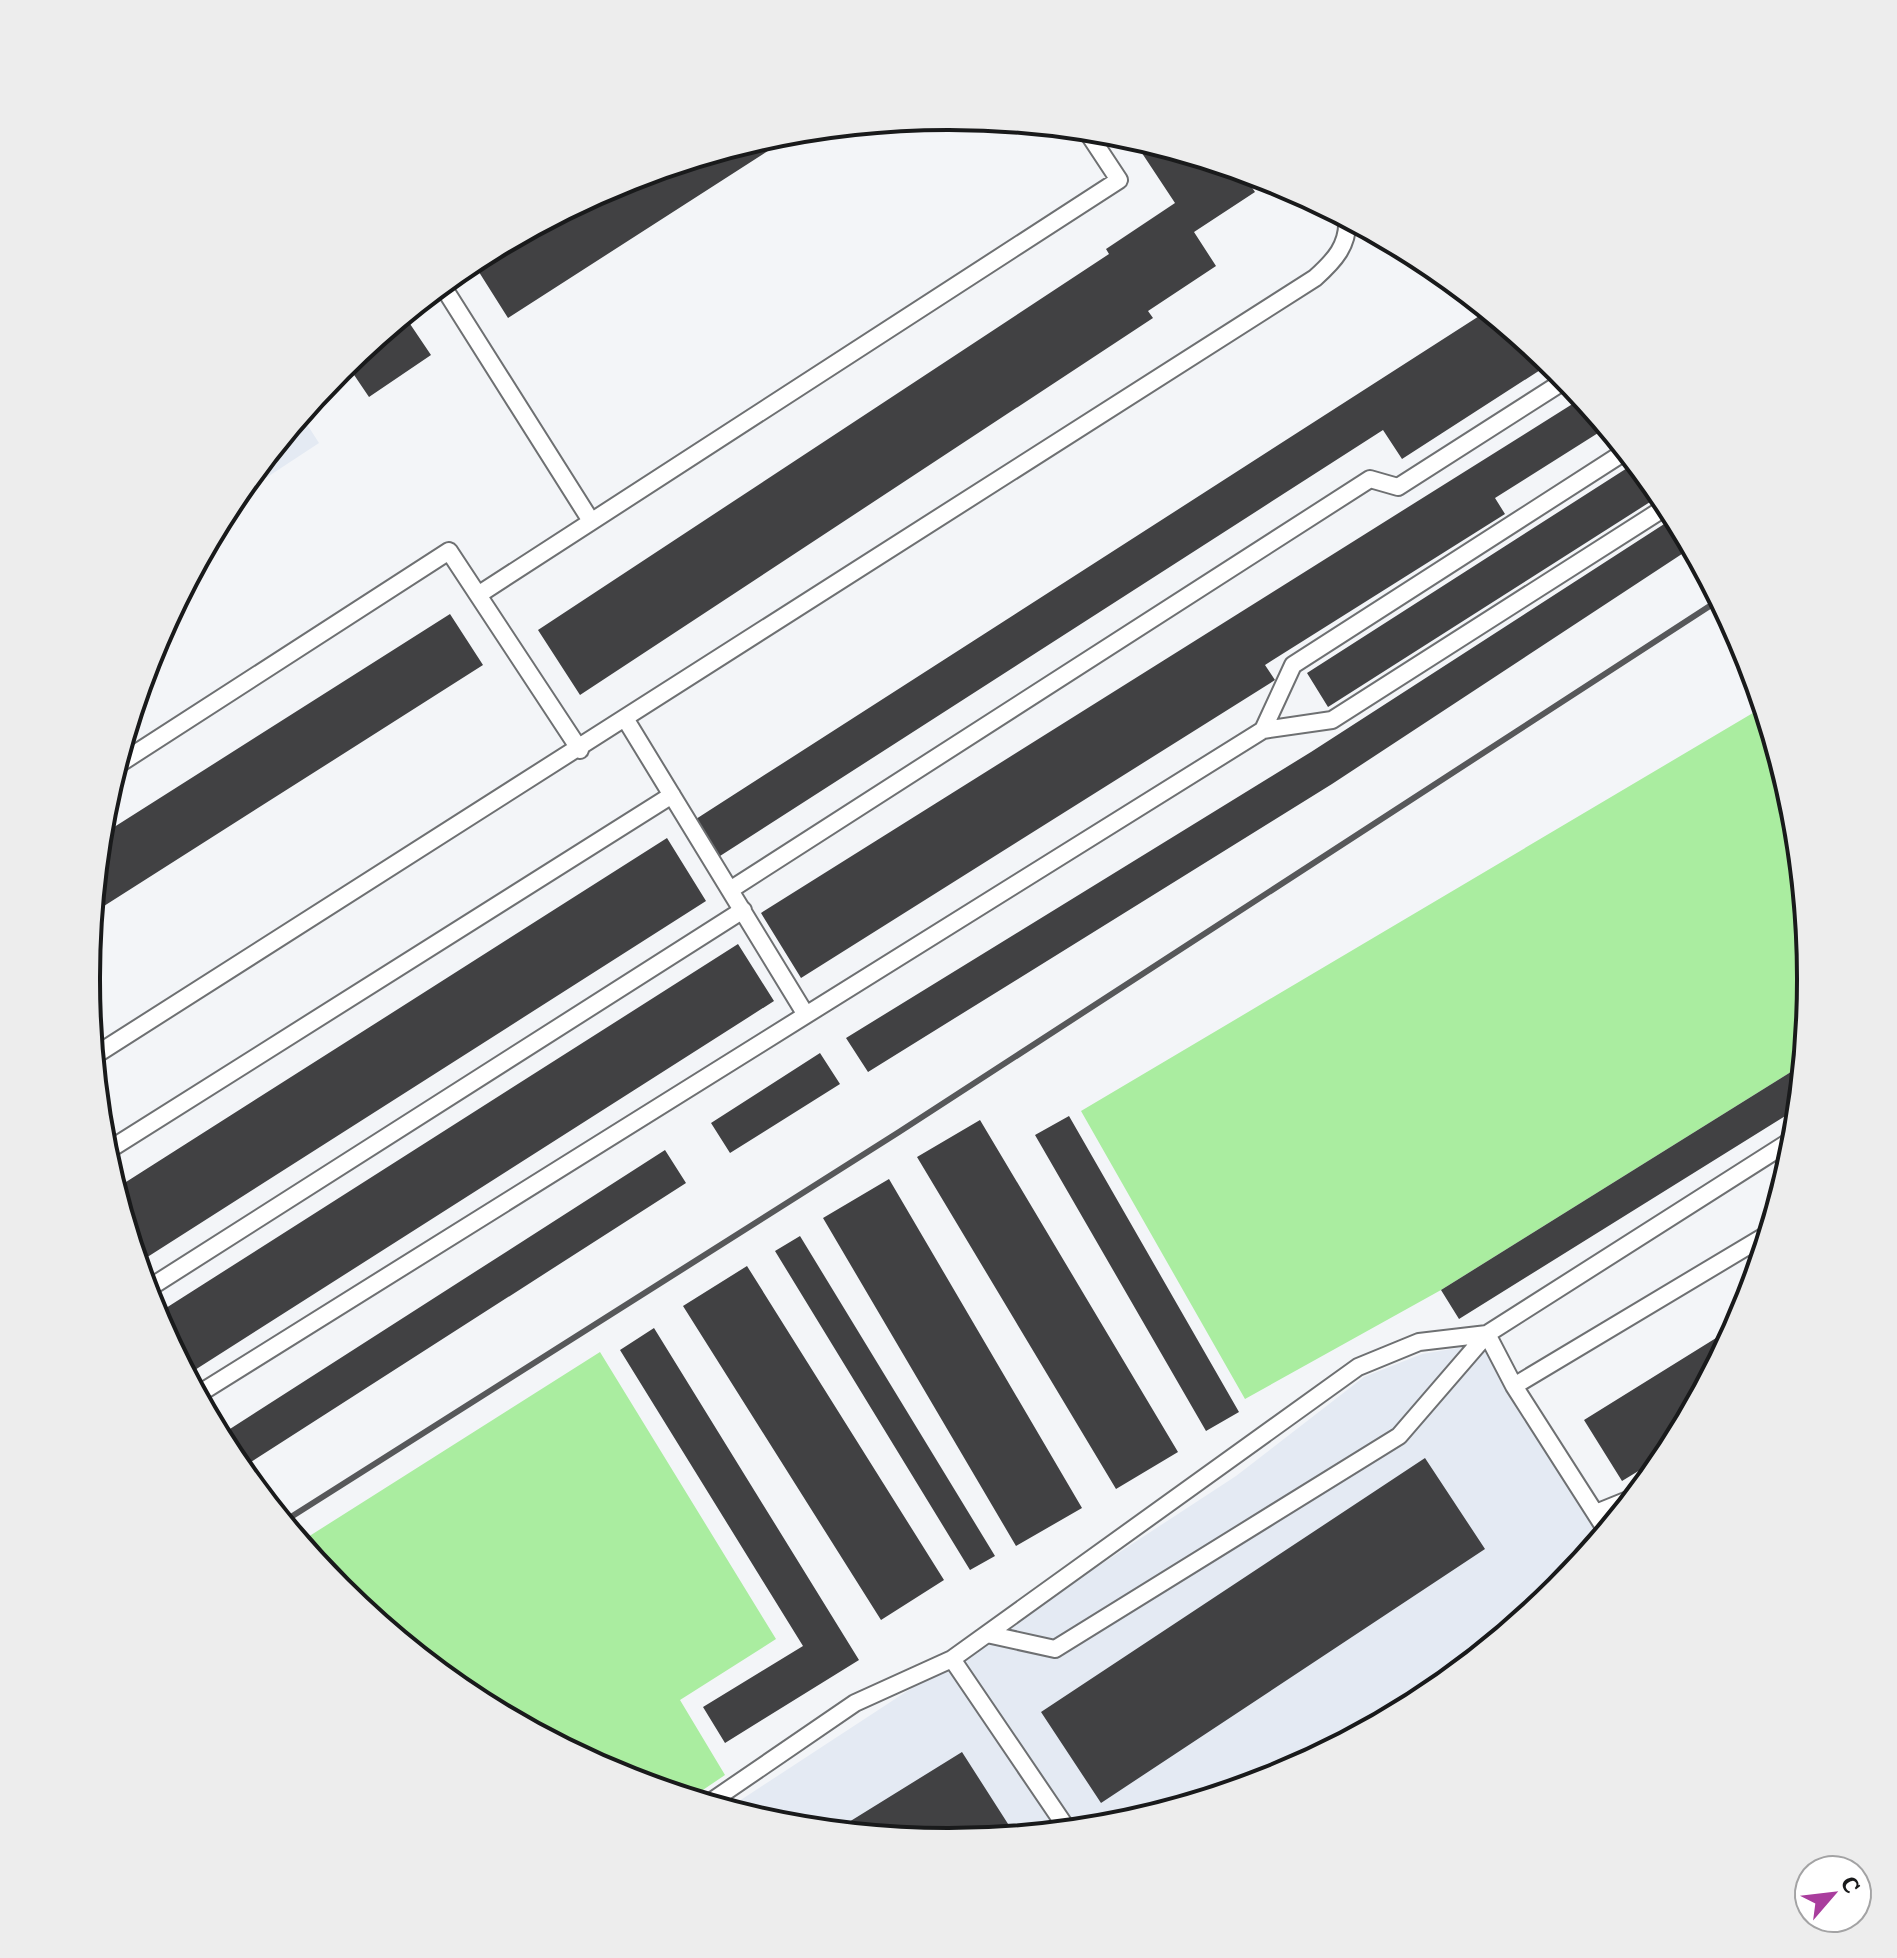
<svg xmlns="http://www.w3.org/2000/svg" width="1897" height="1958" viewBox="0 0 1897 1958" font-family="Literata,serif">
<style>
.built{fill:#e4eaf3}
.green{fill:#aaeda0}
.building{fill:#414143}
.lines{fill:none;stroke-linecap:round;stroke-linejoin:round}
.lane-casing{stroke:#6e7072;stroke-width:20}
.lane{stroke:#fff;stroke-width:16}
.rail{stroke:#57585a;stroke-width:6}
.rim{fill:none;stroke:#191a1b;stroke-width:4}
</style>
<rect width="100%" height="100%" fill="#f3f5f8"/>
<!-- built -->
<path class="built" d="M301,415l18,28 -88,58 1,-2z
M1499,1341l15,45 93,144 -49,59 -131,107 -149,80 -162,49 -168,16 -168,-16 -53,-16 509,-333 128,-99 58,-23z"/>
<!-- green -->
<path class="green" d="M1763,707l32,104 16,168 -9,86 -361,225 -196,109 -164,-288z
M600,1352l176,287 -96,61 45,75 -34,23 -73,-22 -149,-80 -131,-107 -38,-47z"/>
<!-- building -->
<path class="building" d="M799,131l-291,187 -36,-57 147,-79 162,-49z
M1132,138l109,33 14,21 -61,40 22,34 -68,45 5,7 -573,377 -42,-65 571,-376 -3,-5 69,-46z
M1487,311l64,52 -149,96 -19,-29 -663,426 -24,-37z
M404,315l27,40 -62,42 -23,-34z
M1582,398l24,30 -111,70 10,16 -240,151 10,15 -474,298 -40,-65z
M1635,463l26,32 -333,212 -21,-34z
M1675,517l16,31 -359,236 -464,288 -22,-34 465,-286z
M450,614l33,51 -390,248 7,-77z
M667,838l39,63 -568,362 -23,-74z
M738,944l36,57 -587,374 -32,-60z
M820,1053l20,31 -110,69 -19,-30z
M1802,1065l-4,43 -339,211 -18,-29z
M1069,1116l170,296 -33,19 -171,-296z
M980,1120l198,332 -62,37 -199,-332z
M665,1150l21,33 -446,286 -9,-11 -12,-22z
M889,1179l193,329 -66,38 -193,-328z
M800,1236l195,320 -25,14 -195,-319z
M747,1266l197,314 -63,40 -198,-314z
M1737,1325l-69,128 -46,28 -38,-61z
M654,1328l205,332 -134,83 -22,-36 100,-61 -183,-296z
M1425,1458l60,91 -384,254 -60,-91z
M962,1752l48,75 -17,10 -45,4 -112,-11z"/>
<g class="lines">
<!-- lane casing -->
<g class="lane-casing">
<path id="lane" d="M442,285l149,236
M478,595l641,-415 -33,-50
M1263,730l30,-65 333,-214
M116,766l333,-215 131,199
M730,890l640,-411 28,8 169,-108
M806,1015l457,-285 69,-10 337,-215
M94,1056l1221,-778c19,-17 34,-33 32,-59
M104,1153l568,-358
M146,1290l597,-380
M1514,1386l254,-152
M197,1395l609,-380 -180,-295
M1596,1513l37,-15
M987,1634l68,15 344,-213 88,-102 27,52 92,144
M952,1659l116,171
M709,1803l146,-100 97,-44 406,-292 61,-25 68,-8 308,-196"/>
</g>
<!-- lane -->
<use href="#lane" class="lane"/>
<!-- rail -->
<path class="rail" d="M283,1522l616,-390 820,-532"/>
</g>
<!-- crop -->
<path d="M0 0H1897V1958H0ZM948 130H949A848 848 0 0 1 1797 978V980A848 848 0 0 1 949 1828H948A848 848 0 0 1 100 980V978A848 848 0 0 1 948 130Z" fill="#ededed" fill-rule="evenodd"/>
<path class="rim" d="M948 130H949A848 848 0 0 1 1797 978V980A848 848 0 0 1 949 1828H948A848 848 0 0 1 100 980V978A848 848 0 0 1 948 130Z"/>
<!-- north arrow -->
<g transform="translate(1833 1894) rotate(62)"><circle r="38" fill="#ffffff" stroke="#a3a3a4" stroke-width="2"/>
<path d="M0-6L14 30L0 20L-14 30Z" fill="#a93d9d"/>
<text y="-12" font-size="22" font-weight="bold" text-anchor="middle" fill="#191a1b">С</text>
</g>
</svg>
